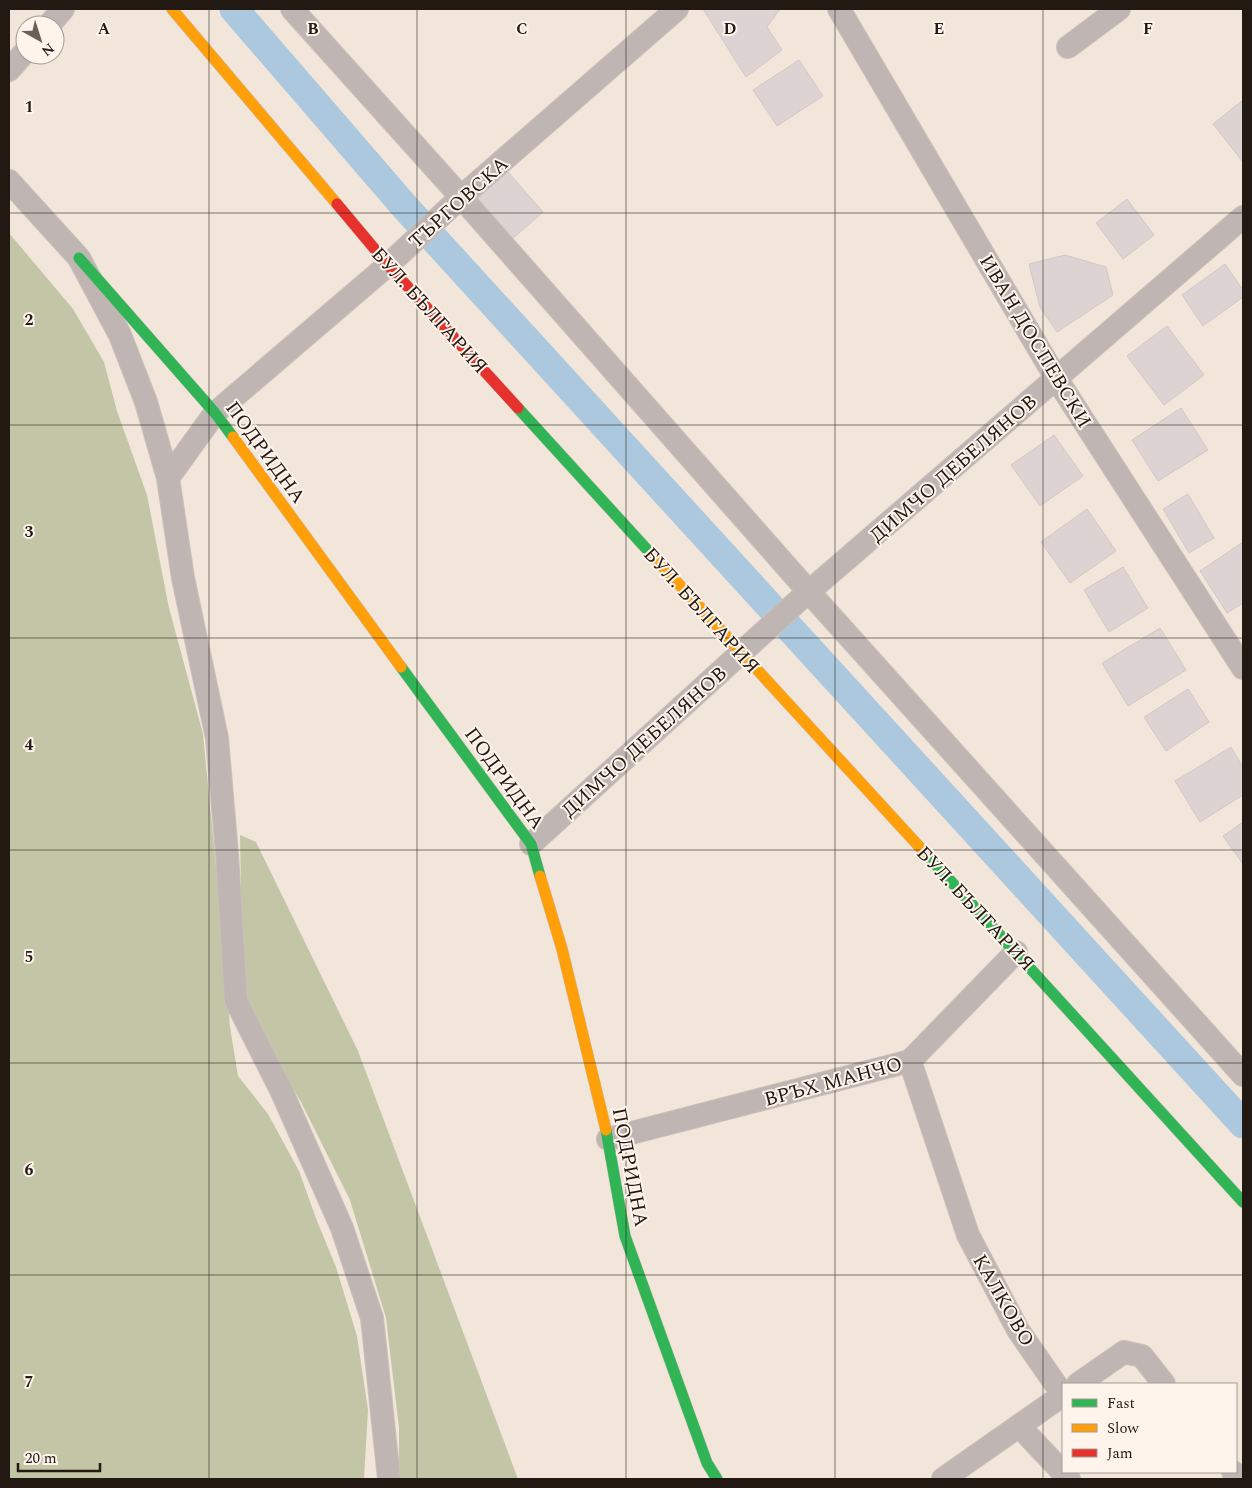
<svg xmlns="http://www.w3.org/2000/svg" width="1252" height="1488" viewBox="0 0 1252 1488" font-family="Spectral,serif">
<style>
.forest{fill:#c2c6a6}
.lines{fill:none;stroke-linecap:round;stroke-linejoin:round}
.canal{stroke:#acc8de;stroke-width:29}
.building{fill:#ddd3d2;stroke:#d2c8c7}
.street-casing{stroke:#cbc0b8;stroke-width:24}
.fast-casing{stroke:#cbc0b8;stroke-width:12}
.slow-casing{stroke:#cbc0b8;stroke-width:12}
.jam-casing{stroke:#cbc0b8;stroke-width:12}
.street{stroke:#bfb5b3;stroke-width:22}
.fast{stroke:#30b455;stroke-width:11}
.slow{stroke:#ff9f0a;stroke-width:11}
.jam{stroke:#e5322d;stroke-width:11}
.grid{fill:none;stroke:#221912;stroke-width:1;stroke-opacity:0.55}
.labels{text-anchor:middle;stroke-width:4;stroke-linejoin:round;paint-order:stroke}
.street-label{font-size:20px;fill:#221912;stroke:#fef4ec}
.grid-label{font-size:16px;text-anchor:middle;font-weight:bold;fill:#221912;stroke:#fef4ec;stroke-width:4;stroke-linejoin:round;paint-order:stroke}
</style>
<rect width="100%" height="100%" fill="#f2e5da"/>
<!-- forest -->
<path class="forest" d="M9,233l64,76 31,53 13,49 30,84 22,113 34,126 18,184 9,109 8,49 30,38 31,57 18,50 19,46 21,69 11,74 -4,69h-355z
M240,835l16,7 102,209 160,428h-119v-51l-13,-110 -36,-118 -49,-98 -58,-96z"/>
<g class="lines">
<!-- canal -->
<path class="canal" d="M234,9l171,198 838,917"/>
</g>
<!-- building -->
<path class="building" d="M703,9h77l-13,18 15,23 -36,27z
M799,60l24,36 -46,30 -24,-36z
M1243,100v62l-30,-38z
M508,172l35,40 -32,28 -35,-41z
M1127,199l27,36 -31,24 -27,-36z
M1065,255l41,12 7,28 -56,37 -17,-25 -11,-43z
M1225,264l18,26v7l-40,29 -21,-31z
M1167,326l37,49 -40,30 -37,-49z
M1181,408l27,42 -50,31 -26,-41z
M1054,435l29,41 -43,30 -29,-41z
M1188,494l26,44 -25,15 -26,-44z
M1087,509l29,42 -46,32 -29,-41z
M1243,542v61l-16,10 -27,-42z
M1123,567l25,41 -39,24 -25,-42z
M1160,628l26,42 -58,36 -26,-43z
M1188,689l21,33 -43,29 -22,-34z
M1231,747l12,20v28l-43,27 -25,-41z
M1243,822v42l-20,-28z"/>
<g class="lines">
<!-- street casing -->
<g class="street-casing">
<path id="street" d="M292,9l169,188 348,395 434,483
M839,9l217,369 187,290
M49,25l14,-16
M1068,47l51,-38
M9,70l16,-18
M9,181l70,77 41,77 26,67 22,76 15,100 34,160 10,116 9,147 45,89 61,138 30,90 17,161
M168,478l47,-65 173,-148 73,-68 216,-188
M531,844l267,-243 445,-384
M910,1061l58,174 50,95 45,65
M608,1139l302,-78 106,-109
M1078,1384l46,-32 18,4 22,28
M1019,1426l50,53
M1233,1472l6,7
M943,1479l120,-84"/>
</g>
<!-- fast casing -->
<g class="fast-casing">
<path id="fast" d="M79,258l136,155 18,24
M518,408l134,147
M401,667l130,177 9,32
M926,854l317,348
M606,1130l19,106 82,227 10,16"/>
</g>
<!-- slow casing -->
<g class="slow-casing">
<path id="slow" d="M172,9l165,195
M233,437l168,230
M652,555l274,299
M540,876l22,73 44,181"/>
</g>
<!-- jam casing -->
<g class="jam-casing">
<path id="jam" d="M337,204l51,61 130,143"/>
</g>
<!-- street -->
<use href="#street" class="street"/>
<!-- fast -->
<use href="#fast" class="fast"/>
<!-- slow -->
<use href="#slow" class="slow"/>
<!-- jam -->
<use href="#jam" class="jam"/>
</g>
<!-- grid -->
<path class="grid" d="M209,9v1470M417,9v1470M626,9v1470M835,9v1470M1043,9v1470M9,213h1234M9,425h1234M9,638h1234M9,850h1234M9,1063h1234M9,1275h1234"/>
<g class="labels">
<!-- street labels -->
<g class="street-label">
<text transform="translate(458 202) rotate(-42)" y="7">ТЪРГОВСКА</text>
<text transform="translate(430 310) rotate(48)" y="7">БУЛ. БЪЛГАРИЯ</text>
<text transform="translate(1036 341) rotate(59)" y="7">ИВАН ДОСПЕВСКИ</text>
<text transform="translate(266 452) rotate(54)" y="7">ПОДРИДНА</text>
<text transform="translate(953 468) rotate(-41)" y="7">ДИМЧО ДЕБЕЛЯНОВ</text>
<text transform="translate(702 610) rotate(48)" y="7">БУЛ. БЪЛГАРИЯ</text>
<text transform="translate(644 741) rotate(-42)" y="7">ДИМЧО ДЕБЕЛЯНОВ</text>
<text transform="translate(505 778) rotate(54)" y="7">ПОДРИДНА</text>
<text transform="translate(976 908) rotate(47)" y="7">БУЛ. БЪЛГАРИЯ</text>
<text transform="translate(833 1081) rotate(-15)" y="7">ВРЪХ МАНЧО</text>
<text transform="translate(631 1167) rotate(79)" y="7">ПОДРИДНА</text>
<text transform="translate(1004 1300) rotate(60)" y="7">КАЛКОВО</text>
</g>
</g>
<g class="grid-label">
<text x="104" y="34">A</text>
<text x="313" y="34">B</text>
<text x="522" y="34">C</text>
<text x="730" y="34">D</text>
<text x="939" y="34">E</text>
<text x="1148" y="34">F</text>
<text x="29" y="112">1</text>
<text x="29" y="325">2</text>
<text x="29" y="537">3</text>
<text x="29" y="750">4</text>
<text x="29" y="962">5</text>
<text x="29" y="1175">6</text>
<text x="29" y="1387">7</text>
</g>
<!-- border -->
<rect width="1252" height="1488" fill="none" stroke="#221912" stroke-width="20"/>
<!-- legend -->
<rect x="1062" y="1383" width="175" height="90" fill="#fef4ec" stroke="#a69c95"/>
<rect x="1072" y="1399" width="25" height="8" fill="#30b455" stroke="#a69c95"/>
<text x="1107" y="1408" font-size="15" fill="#221912">Fast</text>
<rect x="1072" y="1424" width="25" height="8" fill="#ff9f0a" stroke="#a69c95"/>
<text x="1107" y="1433" font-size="15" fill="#221912">Slow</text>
<rect x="1072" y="1449" width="25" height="8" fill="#e5322d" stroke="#a69c95"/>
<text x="1107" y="1458" font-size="15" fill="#221912">Jam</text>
<!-- north arrow -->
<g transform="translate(40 40) rotate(141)"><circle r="24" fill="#fef4ec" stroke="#a69c95"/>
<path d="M0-4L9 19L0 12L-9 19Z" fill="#6b6058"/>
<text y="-8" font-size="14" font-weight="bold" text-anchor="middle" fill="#221912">N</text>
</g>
<!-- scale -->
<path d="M18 1463v8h82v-8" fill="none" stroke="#221912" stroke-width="2.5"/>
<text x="25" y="1463" font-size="15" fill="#221912" stroke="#fef4ec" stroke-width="4" paint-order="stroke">20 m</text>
</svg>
